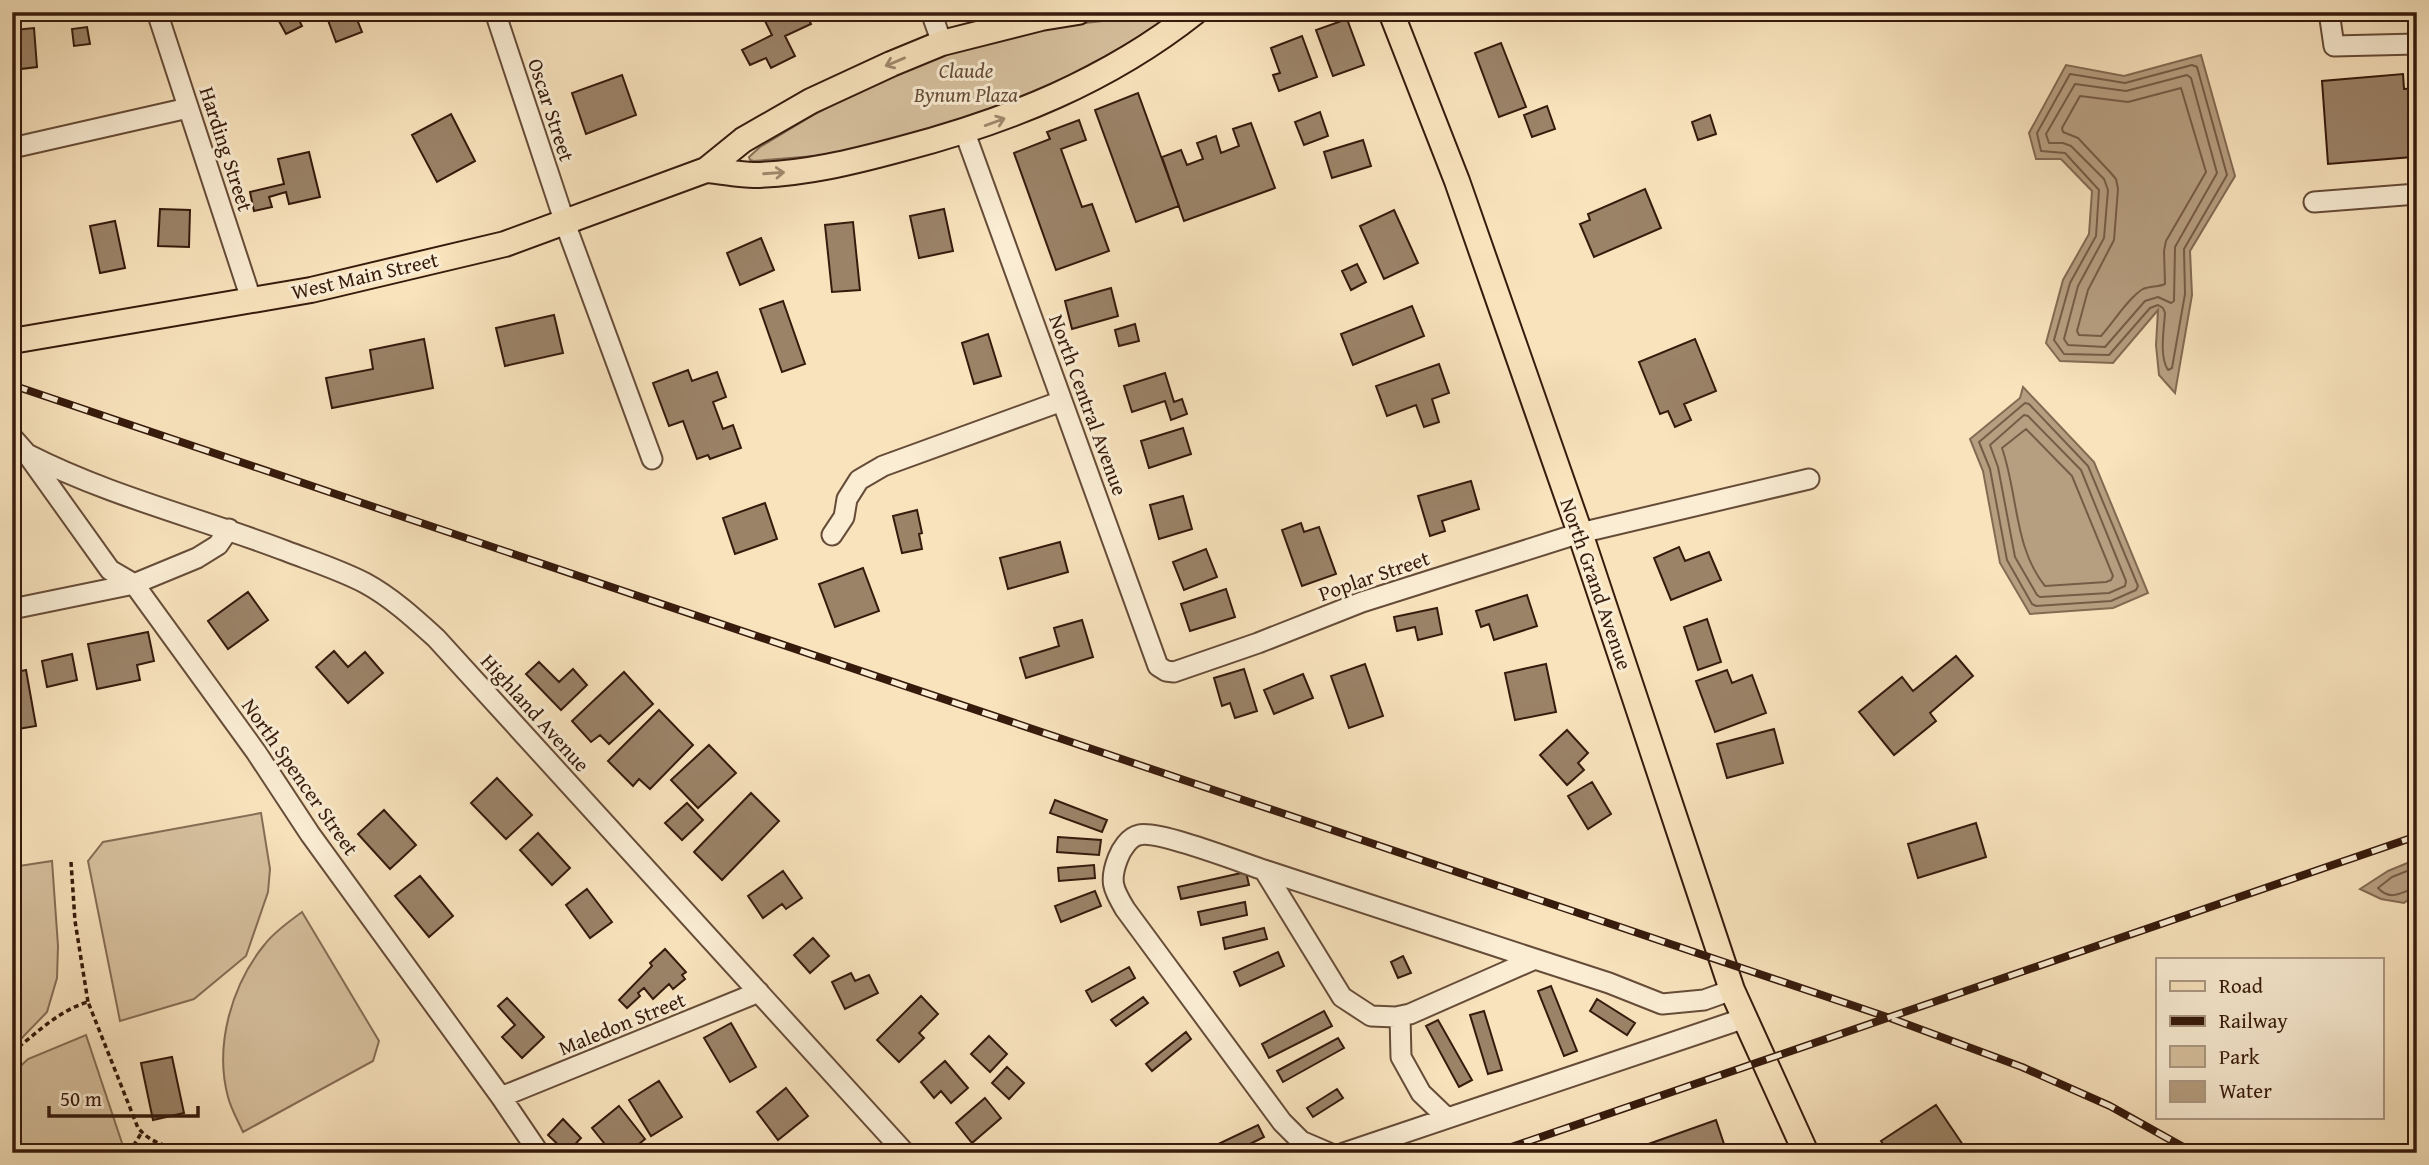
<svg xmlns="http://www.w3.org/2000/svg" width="2429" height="1165" viewBox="0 0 2429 1165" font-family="'Gentium Book Plus',serif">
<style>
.green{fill:#d7c19f;stroke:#866e56;stroke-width:2}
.water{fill:#b69f81;stroke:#836a52;stroke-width:2}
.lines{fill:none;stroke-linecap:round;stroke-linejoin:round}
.shore{stroke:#765c46;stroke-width:2}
.building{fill:#9b8368;stroke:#361a0c;stroke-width:2}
.minor-casing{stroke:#664c38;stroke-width:23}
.major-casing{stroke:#361a0c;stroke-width:28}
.path{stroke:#361a0c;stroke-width:3.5;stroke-dasharray:5 3.5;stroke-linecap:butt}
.minor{stroke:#faedd4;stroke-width:19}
.major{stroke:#f8e3bd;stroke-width:24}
.rail-casing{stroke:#361a0c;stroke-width:8}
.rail{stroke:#faedd4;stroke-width:5;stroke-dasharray:16;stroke-linecap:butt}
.oneway{stroke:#a1896d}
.labels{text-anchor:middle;stroke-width:6;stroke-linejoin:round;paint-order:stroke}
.park-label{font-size:21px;font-style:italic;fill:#664c38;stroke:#faedd4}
.street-label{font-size:21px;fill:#361a0c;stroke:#faedd4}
</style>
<rect width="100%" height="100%" fill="#f8e3bd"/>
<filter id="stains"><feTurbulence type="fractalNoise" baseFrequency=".00286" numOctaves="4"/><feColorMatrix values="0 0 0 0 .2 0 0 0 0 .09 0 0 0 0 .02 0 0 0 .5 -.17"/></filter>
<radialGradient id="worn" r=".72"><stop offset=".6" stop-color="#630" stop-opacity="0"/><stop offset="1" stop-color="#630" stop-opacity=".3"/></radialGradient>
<!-- green -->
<path class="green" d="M1166,14l2,3 -1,4 -67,38 -70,37 -97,35 -106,24 -73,6 -4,-1 -1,-3 11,-10 55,-33 47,-25 90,-37 44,-14 89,-15z
M261,813l9,56 -2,23 -22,64 -52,43 -74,22 -32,-160 15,-19z
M52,861l6,85 -1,32 -10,34 -27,28 -8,4v-177z
M302,912l77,129 -6,20 -130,71c-5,-11 -12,-23 -15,-35 -14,-52 4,-113 37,-153 10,-13 25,-23 37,-32z
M86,1035l38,114 -3,4h-109v-79l16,-15z"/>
<!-- water -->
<path class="water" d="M2201,55l34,121 -45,75 2,44 -17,98 -16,-18 -3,-30 2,-35 -45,53 -53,-2 -14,-18 17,-63 26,-46 3,-43 -31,-32h-25l-7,-26 37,-68 58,11z
M2023,387l71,75 54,131 -35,15 -83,6 -30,-51 -17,-92 -13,-32 50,-41z
M2417,859v34l-13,10 -23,-4 -21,-10 28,-18z"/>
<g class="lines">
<!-- shore -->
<path class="shore" d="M2192,65l5,2 30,108 -43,74 1,45 -13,74 -4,2c-9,-14 -4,-40 -3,-57l-2,-5 -5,-3 -8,3 -41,47 -45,-1 -10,-14 16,-57 26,-47 3,-46 -34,-37 -24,-2 -4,-18 33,-59 55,9z
M2187,75l4,3 26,95 -42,74 -1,54 -3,2 -13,-6 -13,4 -40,46 -37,-2 -4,-6 14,-53 26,-48 4,-48 -4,-11 -33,-33 -8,-3h-14l-3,-9 29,-50 51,7z
M2181,88l25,84 -40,69 -2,10 1,33c-6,3 -15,2 -22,5 -14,8 -30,34 -42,47l-22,-1 -2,-4 11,-41 26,-50 4,-51 -2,-10 -6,-7 -32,-34 -15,-6 -1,-4 18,-32 48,6z
M2025,403l4,1 59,62 50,120 -2,4 -25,11 -75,5 -4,-2 -25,-44 -17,-91 -11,-27z
M2024,415l4,1 53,54 45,111 -1,5 -16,7 -69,4 -3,-2 -22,-38 -17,-90 -8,-22z
M2026,429l46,47 41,100 -2,4 -5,2 -61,4c-31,-38 -27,-92 -43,-138z
M2417,867l-25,10 -14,11c14,15 25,2 39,0"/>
</g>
<!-- building -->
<path class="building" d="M59,12h28v9h-28z
M274,12h21l7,14 -16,8z
M325,12h29l8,20 -26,10z
M782,12h23l6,12 -26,12 10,20 -24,12 -5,-10 -16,7 -8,-15 30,-15 -7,-14z
M1347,19l17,46 -31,11 -17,-46z
M87,27l3,17 -16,2 -2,-17z
M34,28l3,39 -25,3v-15l5,-1 -2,-24z
M1302,36l15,41 -38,14 -6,-16 7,-2 -9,-25z
M1501,43l25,64 -27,10 -24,-64z
M2403,74l1,15 13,-1v27l-9,1 4,41 -84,7 -6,-83z
M622,75l14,40 -50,19 -14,-41z
M1138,93l41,113 -43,16 -41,-112z
M1547,106l8,23 -23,8 -8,-22z
M1320,112l8,24 -24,9 -9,-23z
M451,114l24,47 -38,21 -25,-47z
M1710,115l6,19 -18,6 -6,-18z
M1079,120l7,20 -25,9 21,58 10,-3 17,47 -53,19 -42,-117 36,-14 -3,-7z
M1251,123l24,65 -91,33 -22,-64 19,-7 6,15 16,-6 -6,-16 19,-7 5,17 18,-7 -6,-17z
M1363,140l8,26 -39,12 -8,-26z
M309,152l11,45 -31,7 -3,-12 -17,5 3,10 -18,4 -4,-19 34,-8 -6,-25z
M1645,189l16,39 -67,29 -14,-33 10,-4 -2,-6z
M160,209l30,1 -1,37 -31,-1z
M944,209l9,42 -34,7 -9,-42z
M1394,210l24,53 -34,16 -24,-53z
M115,221l10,47 -25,5 -10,-47z
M853,222l7,68 -28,2 -7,-67z
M761,238l13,32 -34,15 -13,-32z
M1357,264l9,18 -15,8 -9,-19z
M1111,288l7,28 -46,13 -7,-28z
M783,301l22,63 -23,8 -22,-63z
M1412,306l12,30 -71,29 -12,-31z
M554,315l9,38 -58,13 -9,-38z
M1135,324l4,17 -20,5 -4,-16z
M988,334l13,42 -27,8 -12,-41z
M424,339l9,49 -101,20 -6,-30 47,-9 -3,-19z
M1695,339l21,52 -32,13 7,16 -16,7 -7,-16 -8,3 -21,-52z
M1439,364l10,29 -17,6 7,23 -15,5 -8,-22 -29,11 -11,-30z
M688,370l4,11 25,-9 9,25 -13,5 10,27 10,-4 8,23 -31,11 -2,-4 -11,4 -14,-38 -14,5 -16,-43z
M1165,373l9,29 8,-3 5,15 -16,6 -6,-19 -33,11 -8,-26z
M1183,428l8,26 -42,14 -8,-27z
M1471,481l8,28 -37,12 3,10 -15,5 -12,-40z
M1183,496l9,33 -33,10 -9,-34z
M765,503l12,36 -42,15 -12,-36z
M917,510l5,23 -3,1 3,15 -20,4 -9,-37z
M1301,523l3,9 15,-5 17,47 -34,12 -20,-56z
M1060,542l8,30 -60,17 -8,-31z
M1679,547l6,14 24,-9 12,28 -50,20 -17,-42z
M1206,549l11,28 -33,13 -11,-28z
M863,568l16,43 -44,16 -16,-43z
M1226,589l9,28 -45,14 -9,-27z
M248,592l20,28 -40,29 -20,-28z
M1527,595l10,31 -43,14 -5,-16 -8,3 -5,-16z
M1437,608l5,26 -24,6 -3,-13 -18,4 -3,-14z
M1707,619l14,43 -23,8 -14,-43z
M1082,620l11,37 -67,21 -6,-20 39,-12 -5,-18z
M148,632l6,29 -17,4 3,15 -43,9 -9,-45z
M334,651l14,16 17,-15 18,21 -35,30 -32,-36z
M72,654l5,26 -30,7 -5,-26z
M1956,656l17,20 -43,37 6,8 -42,34 -35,-43 43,-35 11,14z
M539,662l20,20 14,-13 14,16 -26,25 -35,-36z
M1365,664l18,52 -34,12 -18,-52z
M1546,664l10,48 -41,8 -10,-47z
M1244,669l13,42 -22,7 -5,-15 -8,3 -8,-28z
M26,670l10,56 -24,4v-57z
M1727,670l5,13 20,-8 14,38 -51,19 -19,-51z
M624,672l29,32 -44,40 -9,-9 -9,7 -19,-21z
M1303,674l10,24 -39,16 -10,-24z
M659,710l34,35 -43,44 -11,-10 -6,7 -25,-25z
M1774,729l9,34 -56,15 -10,-34z
M1567,730l21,23 -10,10 6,7 -17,15 -27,-30z
M709,745l27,28 -38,35 -27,-28z
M497,778l35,37 -26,24 -35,-36z
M1592,782l19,32 -23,15 -20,-33z
M751,793l28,28 -57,59 -28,-28z
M1055,800l52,20 -5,12 -52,-19z
M687,803l16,17 -21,20 -17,-17z
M384,810l32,35 -26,24 -32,-35z
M1976,823l10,34 -68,21 -10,-34z
M538,833l32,35 -18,17 -32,-35z
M1058,837l43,3 -2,15 -42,-3z
M1094,865l1,13 -36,3 -1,-13z
M783,871l19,27 -16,11 -4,-5 -19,14 -15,-22z
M1246,872l3,13 -68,14 -3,-12z
M420,876l33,40 -24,21 -34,-41z
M587,889l25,33 -22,16 -24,-33z
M1095,891l6,15 -40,16 -6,-16z
M1245,902l2,13 -46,10 -3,-13z
M1264,928l3,11 -42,10 -2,-11z
M813,938l16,18 -19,17 -16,-18z
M665,949l21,23 -4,3 3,4 -12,10 -4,-5 -16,15 -9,-11 -6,5 2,3 -13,12 -8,-8 33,-34 -2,-3z
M1278,952l6,14 -44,20 -6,-14z
M1403,956l8,17 -13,5 -7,-16z
M1129,967l6,11 -43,24 -6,-11z
M851,973l4,8 14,-6 9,18 -33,16 -13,-27z
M1551,986l26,65 -13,5 -26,-65z
M921,996l17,18 -19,19 5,5 -25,24 -22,-22z
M1143,997l5,6 -32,23 -5,-6z
M507,998l37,39 -22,21 -20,-21 13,-12 -17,-19z
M1597,999l38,24 -8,12 -37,-24z
M1324,1011l8,15 -63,32 -7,-14z
M1484,1011l18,59 -14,4 -18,-59z
M1438,1020l34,60 -13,7 -33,-61z
M731,1023l25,44 -26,15 -26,-44z
M1186,1032l5,7 -39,32 -6,-7z
M989,1036l18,18 -17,18 -19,-18z
M1338,1038l6,10 -61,34 -6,-11z
M172,1057l12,56 -31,7 -12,-57z
M945,1061l23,27 -17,15 -10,-12 -7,7 -13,-16z
M1007,1067l17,16 -15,16 -17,-16z
M659,1081l23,36 -31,19 -22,-36z
M786,1088l22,28 -30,24 -21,-28z
M1337,1089l6,9 -30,19 -6,-9z
M985,1098l16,20 -29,25 -16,-20z
M1936,1105l29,43 -7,5h-69l-8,-12z
M619,1106l26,33 -17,14h-16l-20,-25z
M563,1119l18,19 -14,15 -19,-18z
M1716,1120l11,33h-104z
M1258,1125l6,12 -32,16h-17l-3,-6z"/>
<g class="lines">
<!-- minor casing -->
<g class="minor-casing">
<path id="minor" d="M157,12l94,287
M495,12l70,211 87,236
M931,12l11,31
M2329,12l5,34 83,-2
M965,133l193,533 8,5 8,1 84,-29 104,-41 218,-69 229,-54
M12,148l176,-40
M2314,202l103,-8
M12,437l15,17 83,116 24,14 122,168 54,82 191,263 38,56
M27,454c82,42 173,64 259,97 26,10 54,19 79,32 26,14 49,35 71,55l469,515
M832,535l12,-18 3,-18 12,-19 24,-14 179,-65
M12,609l122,-25 63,-26 21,-13 11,-16
M1264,870l271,89
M1400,1016l1,41 20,36 26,25
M501,1097l258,-105
M1329,1153l-28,-12 -19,-19 -157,-213c-12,-20 -16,-28 -7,-51 3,-8 11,-21 21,-23 19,-5 101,27 125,35l78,127 29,19 25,1 14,-3 125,-55 74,24 53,21 42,-4 28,-10
M1344,1153l401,-135"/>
</g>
<!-- major casing -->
<g class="major-casing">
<path id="major" d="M1391,12l66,169 123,352 152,457 74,163
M706,170c16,1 32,5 48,5 50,-1 99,-13 147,-26 107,-28 207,-68 294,-137
M12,341l299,-51 194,-46 201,-74 37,-30 68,-39 80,-37 51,-21 99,-25 37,-6"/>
</g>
<!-- path -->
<path class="path" d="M71,862l4,59 13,81
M12,1052c24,-18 47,-42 76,-50l50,126c23,26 47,17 78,25
M129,1153l13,-21"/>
<!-- minor -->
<use href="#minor" class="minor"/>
<!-- major -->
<use href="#major" class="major"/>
<!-- rail casing -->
<g class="rail-casing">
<path id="rail" d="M12,385l1878,633 132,49 88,39 84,47
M1494,1153l923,-317"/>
</g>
<!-- rail -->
<use href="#rail" class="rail"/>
</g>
<!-- one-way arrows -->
<defs><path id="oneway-shaft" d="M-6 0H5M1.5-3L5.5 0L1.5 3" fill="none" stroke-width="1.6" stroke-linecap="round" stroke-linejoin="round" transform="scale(1.75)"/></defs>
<g class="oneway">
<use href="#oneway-shaft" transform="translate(895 62) rotate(157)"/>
<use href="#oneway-shaft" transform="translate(995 122) rotate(-20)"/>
<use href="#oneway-shaft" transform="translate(774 173) rotate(-4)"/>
</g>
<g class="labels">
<!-- park labels -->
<g class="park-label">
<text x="966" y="78">Claude<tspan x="966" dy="24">Bynum Plaza</tspan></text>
</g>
<!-- street labels -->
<g class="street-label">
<text transform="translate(551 110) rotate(72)" y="7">Oscar Street</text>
<text transform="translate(226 149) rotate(72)" y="7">Harding Street</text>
<text transform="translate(365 276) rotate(-13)" y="7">West Main Street</text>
<text transform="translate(1088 405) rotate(70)" y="7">North Central Avenue</text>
<text transform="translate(1374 576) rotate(-19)" y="7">Poplar Street</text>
<text transform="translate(1596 584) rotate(71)" y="7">North Grand Avenue</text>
<text transform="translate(535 713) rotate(48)" y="7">Highland Avenue</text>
<text transform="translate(300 777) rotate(55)" y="7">North Spencer Street</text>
<text transform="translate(622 1024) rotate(-22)" y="7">Maledon Street</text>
</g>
</g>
<!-- margin -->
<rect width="2429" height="1165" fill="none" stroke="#f8e3bd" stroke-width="42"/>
<rect x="14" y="14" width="2401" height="1137" fill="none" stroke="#361a0c" stroke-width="3.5"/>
<rect x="21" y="21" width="2387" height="1123" fill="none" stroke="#361a0c" stroke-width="2"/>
<!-- legend -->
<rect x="2156" y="958" width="228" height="161" fill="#faedd4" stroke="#ac9984" stroke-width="2"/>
<rect x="2170" y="981" width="35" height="10" fill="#f8e3bd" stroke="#ac9984" stroke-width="2"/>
<text x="2219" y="993" font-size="21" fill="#361a0c">Road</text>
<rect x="2170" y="1016" width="35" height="10" fill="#361a0c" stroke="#ac9984" stroke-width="2"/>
<text x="2219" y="1028" font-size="21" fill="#361a0c">Railway</text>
<rect x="2170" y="1046" width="35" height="21" fill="#d7c19f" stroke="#ac9984" stroke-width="2"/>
<text x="2219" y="1064" font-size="21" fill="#361a0c">Park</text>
<rect x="2170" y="1081" width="35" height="21" fill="#b69f81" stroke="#ac9984" stroke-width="2"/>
<text x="2219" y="1098" font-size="21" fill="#361a0c">Water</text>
<!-- scale -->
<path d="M49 1106v10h149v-10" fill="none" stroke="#361a0c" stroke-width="3.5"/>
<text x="60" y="1106" font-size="21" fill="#361a0c" stroke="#faedd4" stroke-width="5" paint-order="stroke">50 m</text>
<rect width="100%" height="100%" filter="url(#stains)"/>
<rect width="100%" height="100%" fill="url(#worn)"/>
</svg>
